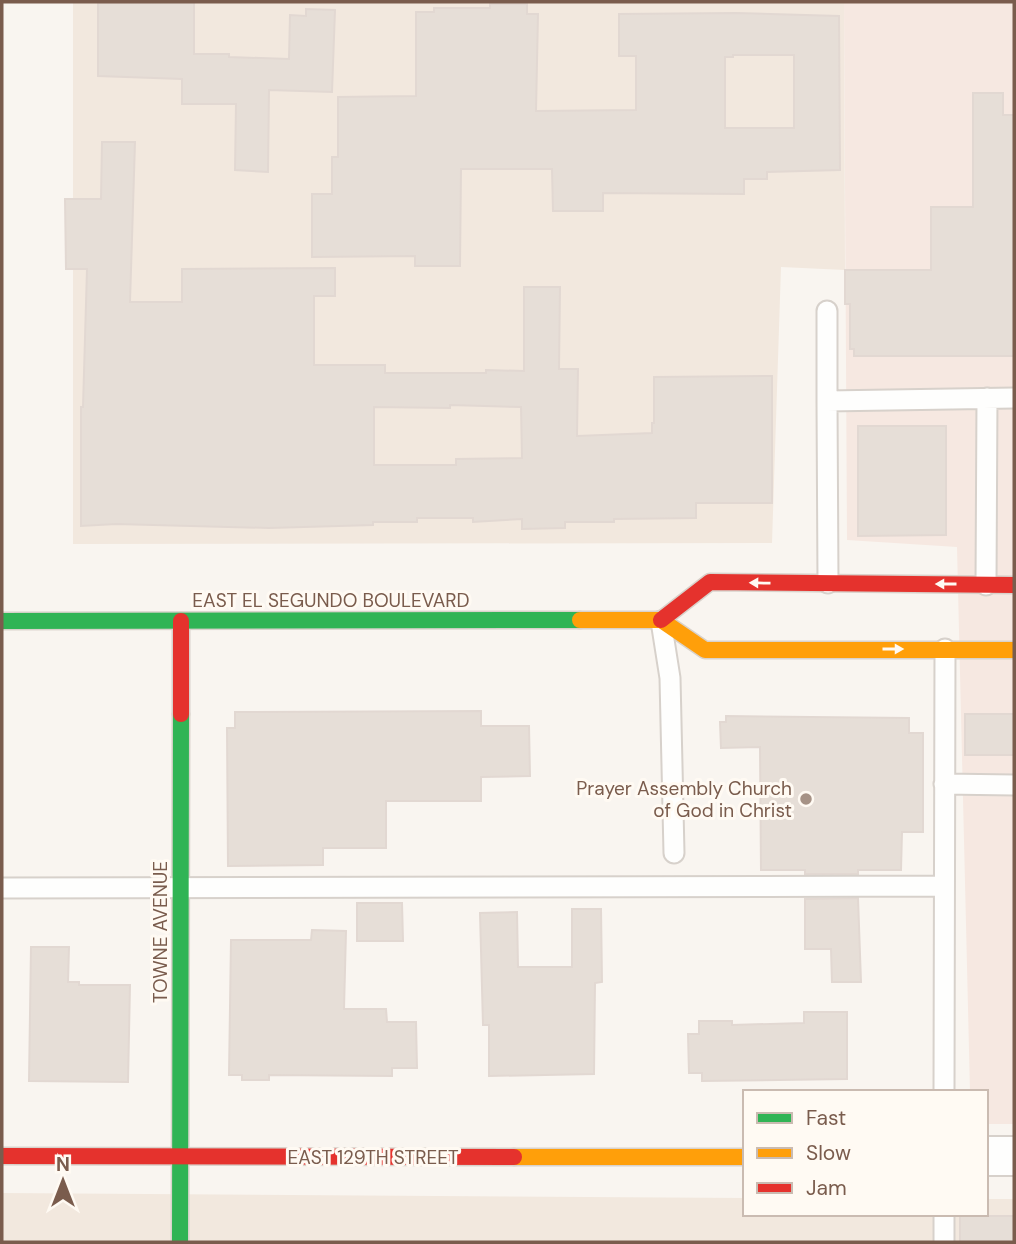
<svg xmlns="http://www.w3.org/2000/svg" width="1016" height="1244" viewBox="0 0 1016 1244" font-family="'DM Sans',sans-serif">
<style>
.residential{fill:#f2e8de}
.commercial{fill:#f6e8e1}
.building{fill:#e6ded7;stroke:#e2d8d2;stroke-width:2;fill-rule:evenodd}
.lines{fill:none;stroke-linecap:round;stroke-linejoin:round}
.lane-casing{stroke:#d7d1cb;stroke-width:23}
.street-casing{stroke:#d7d1cb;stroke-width:42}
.fast-casing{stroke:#d9d2cb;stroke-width:19}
.slow-casing{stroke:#d9d2cb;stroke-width:19}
.jam-casing{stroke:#d9d2cb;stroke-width:19}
.lane{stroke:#fefefd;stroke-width:19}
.street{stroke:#fefefd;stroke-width:38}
.fast{stroke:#30b455;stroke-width:16}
.slow{stroke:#ff9f0a;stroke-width:16}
.jam{stroke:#e5322d;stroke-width:16}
.oneway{fill:#fffaf3}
.poi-dot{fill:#a69286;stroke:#fffaf3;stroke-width:2.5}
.labels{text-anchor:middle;stroke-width:6;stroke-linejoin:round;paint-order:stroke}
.street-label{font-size:19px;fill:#7a5c4d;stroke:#fffaf3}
.poi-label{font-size:19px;fill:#7a5c4d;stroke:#fffaf3;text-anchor:end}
</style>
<rect width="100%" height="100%" fill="#f9f5f0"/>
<!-- residential -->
<path class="residential" d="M73,2h771l1,268 -64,-3 -9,276 -699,1z
M2,1193l743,5v16h241v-15h28v43h-1012z"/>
<!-- commercial -->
<path class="commercial" d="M844,2h170v1122h-28v-32h-16l-13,-545 -110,-7z"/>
<!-- building -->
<path class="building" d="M194,2v52h35v3l60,2 1,-44 16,1v-7l29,1 -3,82 -63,-2 -1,82 -33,-2 1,-66h-54v-25l-84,-3v-73z
M490,4h37v10h11l-2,97 100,-1v-54h-17v-42l117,-1 103,3 1,154 -73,2v7h-23v15l-141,-1v18h-50l-1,-42h-91l-1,97h-45v-10l-103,1v-63h20v-37h6v-60l78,-1v-84h18v-4h56zM733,55h61v73h-69v-71h8z
M973,93h30v22h11v241h-160v-7h-4v-45h-5v-34h86v-63h42z
M102,142h33l-5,160h52v-33l153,-1v28h-21v69h71v8h101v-3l38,1v-84h36l-1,82h19l-1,67 75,-3v-10h2v-46l118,-1v127h-76v15l-82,1v3h-49v6l-43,1v-10l-49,3v-4h-56v4h-44v3l-104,3 -153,-4 -35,2v-119h2l4,-138h-21l-1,-70h36zM450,405l71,2 1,51 -66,1v6h-82v-58l76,1z
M858,426h88v109l-88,1z
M481,711v15h48l1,50 -49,1v24h-95v47h-63v17l-95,1 -1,-138h8v-16z
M965,714h49v41h-49z
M726,716l183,2v15h14v99h-21l-1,38h-43v4h-53v-4h-44l-1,-123 -39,1 -1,-26h6z
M858,898l3,84h-29l-1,-33h-26v-50z
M357,903h45l1,38h-46z
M572,909h29l1,73 -7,1 -1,91 -105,2v-51h-6l-3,-112 37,-1 1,55h54z
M312,930l34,1 -2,78h42l1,13h29l1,46h-25v8l-123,-1v5h-27v-5h-13l2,-135h80z
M31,947h38l-1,35h11v3h51l-2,97 -99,-1z
M804,1012h43v67l-145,2v-8h-13l-1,-39h11v-13h33v4l72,-2z
M960,1216h54v26h-54z"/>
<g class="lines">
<!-- lane casing -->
<g class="lane-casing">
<path id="lane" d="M827,311v90
M828,583l-1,-182 187,-3
M986,585l1,-187
M661,621l9,57 4,175
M944,784l70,1
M2,888l942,-2
M944,1092l1,-443
M944,1214v28"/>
</g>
<!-- street casing -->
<g class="street-casing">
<path id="street" d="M986,1156h28"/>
</g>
<!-- fast casing -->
<g class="fast-casing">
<path id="fast" d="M2,621l578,-1
M180,1242l1,-528"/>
</g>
<!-- slow casing -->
<g class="slow-casing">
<path id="slow" d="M580,620h81l44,30h309
M514,1157h231"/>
</g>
<!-- jam casing -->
<g class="jam-casing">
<path id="jam" d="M661,620l49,-38 304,3
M181,714v-93
M2,1156l512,1"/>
</g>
<!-- lane -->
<use href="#lane" class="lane"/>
<!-- street -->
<use href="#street" class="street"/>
<!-- fast -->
<use href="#fast" class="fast"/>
<!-- slow -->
<use href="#slow" class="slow"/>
<!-- jam -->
<use href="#jam" class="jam"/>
</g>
<!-- one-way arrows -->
<defs><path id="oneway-solid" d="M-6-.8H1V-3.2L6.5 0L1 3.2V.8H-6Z" transform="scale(1.75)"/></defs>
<g class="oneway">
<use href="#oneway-solid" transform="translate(760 583) rotate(-179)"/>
<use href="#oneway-solid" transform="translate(946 584) rotate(-180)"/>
<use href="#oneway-solid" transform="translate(893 649)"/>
</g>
<!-- markers -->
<circle class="poi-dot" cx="806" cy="799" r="7"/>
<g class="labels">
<!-- street labels -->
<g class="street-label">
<text x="331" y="607">EAST EL SEGUNDO BOULEVARD</text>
<text transform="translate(160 932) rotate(-90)" y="7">TOWNE AVENUE</text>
<text x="373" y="1164">EAST 129TH STREET</text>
</g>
<!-- poi labels -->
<g class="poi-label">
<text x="792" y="795">Prayer Assembly Church<tspan x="792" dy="22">of God in Christ</tspan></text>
</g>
</g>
<!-- border -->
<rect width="1016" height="1244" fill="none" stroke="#7a5c4d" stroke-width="7"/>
<!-- legend -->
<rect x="743" y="1090" width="245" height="126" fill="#fffaf3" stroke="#cabbb1" stroke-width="2"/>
<rect x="757" y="1113" width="35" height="10" fill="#30b455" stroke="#cabbb1" stroke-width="2"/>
<text x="806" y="1125" font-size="21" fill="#7a5c4d">Fast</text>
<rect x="757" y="1148" width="35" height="10" fill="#ff9f0a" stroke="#cabbb1" stroke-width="2"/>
<text x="806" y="1160" font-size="21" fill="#7a5c4d">Slow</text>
<rect x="757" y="1183" width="35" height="10" fill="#e5322d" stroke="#cabbb1" stroke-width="2"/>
<text x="806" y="1195" font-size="21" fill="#7a5c4d">Jam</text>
<!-- north arrow -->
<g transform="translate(63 1181)" stroke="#fffaf3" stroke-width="5" paint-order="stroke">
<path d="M0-5L12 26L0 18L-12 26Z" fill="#7a5c4d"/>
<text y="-10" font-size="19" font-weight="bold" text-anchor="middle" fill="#7a5c4d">N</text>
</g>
</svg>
